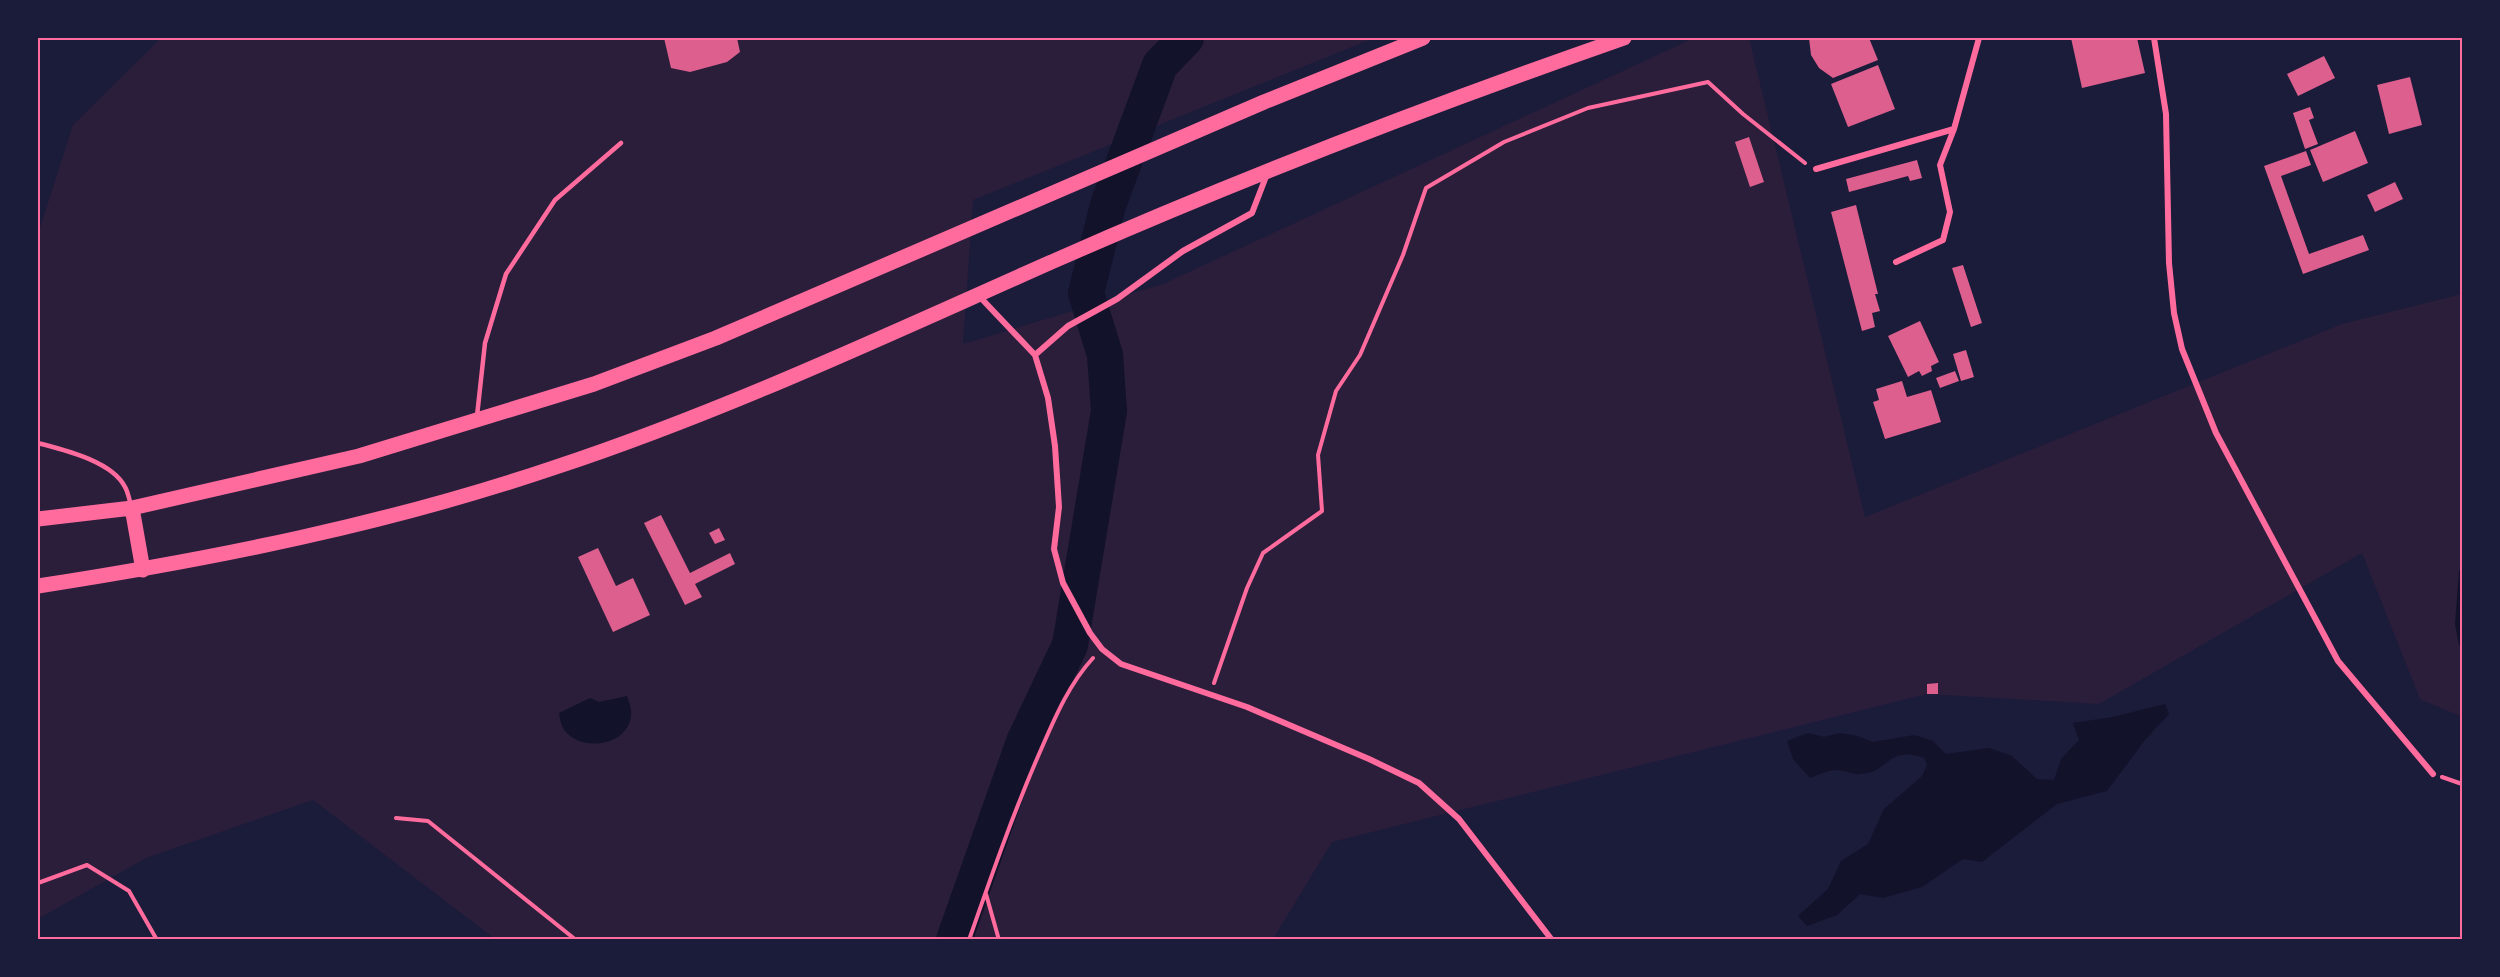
<svg xmlns="http://www.w3.org/2000/svg" width="2500" height="977" viewBox="0 0 2500 977" font-family="'Golos Text',sans-serif">
<style>
.green{fill:#2a1e3b}
.water{fill:#12122b}
.lines{fill:none;stroke-linecap:round;stroke-linejoin:round}
.stream{stroke:#12122b;stroke-width:6}
.river{stroke:#12122b;stroke-width:36}
.building{fill:#dd5f8e}
.path{stroke:#ff6b9d;stroke-width:4}
.service{stroke:#ff6b9d;stroke-width:4.5}
.minor{stroke:#ff6b9d;stroke-width:6}
.trunk{stroke:#ff6b9d;stroke-width:15}
.neatline{fill:none;stroke:#ff6b9d;stroke-width:2}
</style>
<rect width="100%" height="100%" fill="#1b1b3a"/>
<!-- green -->
<path class="green" d="M161,38h1213l-401,162 -10,144 200,-60 531,-246h55l116,479 477,-193 120,-30v423l-42,-18 -58,-146 -263,151 -172,-10 -595,148 -59,97h-778l-182,-139 -167,58 -108,61v-685l35,-109z"/>
<!-- water -->
<path class="water" d="M627,696c1,4 4,10 4,14 3,34 -47,44 -66,21 -4,-5 -5,-12 -6,-18l31,-15 9,4z
M2165,704l4,10 -24,26 -38,51 -50,13 -75,58 -19,-3 -41,28 -39,11 -23,-4 -23,21 -30,11 -9,-10 30,-27 13,-28 27,-17 16,-35 38,-33 5,-11 -3,-7c-38,-13 -34,15 -64,16 -8,1 -16,-4 -23,-4 -9,0 -19,5 -27,8l-17,-19 -6,-18 21,-8 16,4 16,-4 18,3 14,6 43,-7 18,6 13,13 43,-6 23,8 25,23 17,1 7,-21 18,-19 -6,-17 40,-6z"/>
<g class="lines">
<!-- stream -->
<path class="stream" d="M2462,572l-4,52 4,20"/>
<!-- river -->
<path class="river" d="M954,940l70,-198 46,-97 39,-234 -4,-56 -19,-62 22,-88 52,-140 26,-27"/>
</g>
<!-- building -->
<path class="building" d="M664,38h73l3,14 -13,10 -37,10 -19,-4z
M1809,38h60l9,22 -45,18 -14,-10 -8,-13z
M2071,38h66l8,35 -63,15z
M2324,56l11,22 -37,18 -11,-22z
M1878,65l17,44 -47,18 -17,-43z
M2410,77l12,48 -33,9 -12,-49z
M2310,107l4,11 -5,2 9,24 -13,5 -12,-36z
M2355,131l13,32 -45,19 -13,-32z
M1749,137l15,45 -14,5 -15,-45z
M2306,151l5,14 -30,11 28,78 54,-19 6,15 -66,24 -39,-108z
M1917,160l5,18 -12,3 -2,-5 -59,16 -3,-13z
M2395,182l8,17 -28,13 -8,-17z
M1856,205l22,89h-3l5,17 -8,2 3,14 -13,4 -31,-119z
M1963,265l19,58 -11,4 -19,-59z
M1920,321l19,41 -8,4 1,5 -10,5 -3,-5 -11,6 -20,-41z
M1966,350l8,27 -13,4 -8,-27z
M1955,371l4,10 -19,7 -4,-10z
M1902,381l5,16 24,-7 10,32 -56,17 -12,-37 6,-2 -3,-11z
M661,515l29,58 40,-20 5,11 -40,20 7,13 -17,8 -41,-82z
M719,528l6,12 -10,4 -6,-11z
M598,548l18,38 17,-8 17,37 -37,17 -35,-75z
M1938,683v11h-11v-10z"/>
<g class="lines">
<!-- path -->
<path class="path" d="M1214,683l33,-95 16,-35 59,-42 -4,-56 18,-64 24,-36 43,-100 23,-67 78,-46 84,-34 120,-26 35,32 62,49
M2442,777l20,7
M396,818l32,3 148,119
M38,883l49,-18 42,26 28,49
M986,894l13,46
M969,940c23,-66 46,-132 74,-195 13,-30 27,-62 50,-87"/>
<!-- service -->
<path class="service" d="M477,416l8,-73 21,-69 49,-74 66,-57
M38,443c26,7 74,18 87,44 3,5 4,12 6,18"/>
<!-- minor -->
<path class="minor" d="M2154,38l12,76 3,149 5,50 8,36 34,84 122,228 95,113
M1816,169l138,-40 25,-91
M1896,262l47,-22 7,-28 -10,-47 14,-36
M979,296l56,59 13,43 7,48 4,61 -5,42 9,34 27,50 12,16 19,15 126,43 122,52 50,24 40,36 93,121
M1035,355l33,-29 49,-27 66,-48 69,-38 15,-39"/>
<!-- trunk -->
<path class="trunk" d="M132,508l11,62
M38,519l94,-11 227,-52 235,-72 122,-46 548,-236 159,-64
M38,586c175,-27 350,-62 518,-119 172,-57 335,-134 500,-207 186,-82 376,-155 568,-222"/>
</g>
<!-- border -->
<rect width="2500" height="977" fill="none" stroke="#1b1b3a" stroke-width="78"/>
<rect x="39" y="39" width="2422" height="899" class="neatline"/>
</svg>
